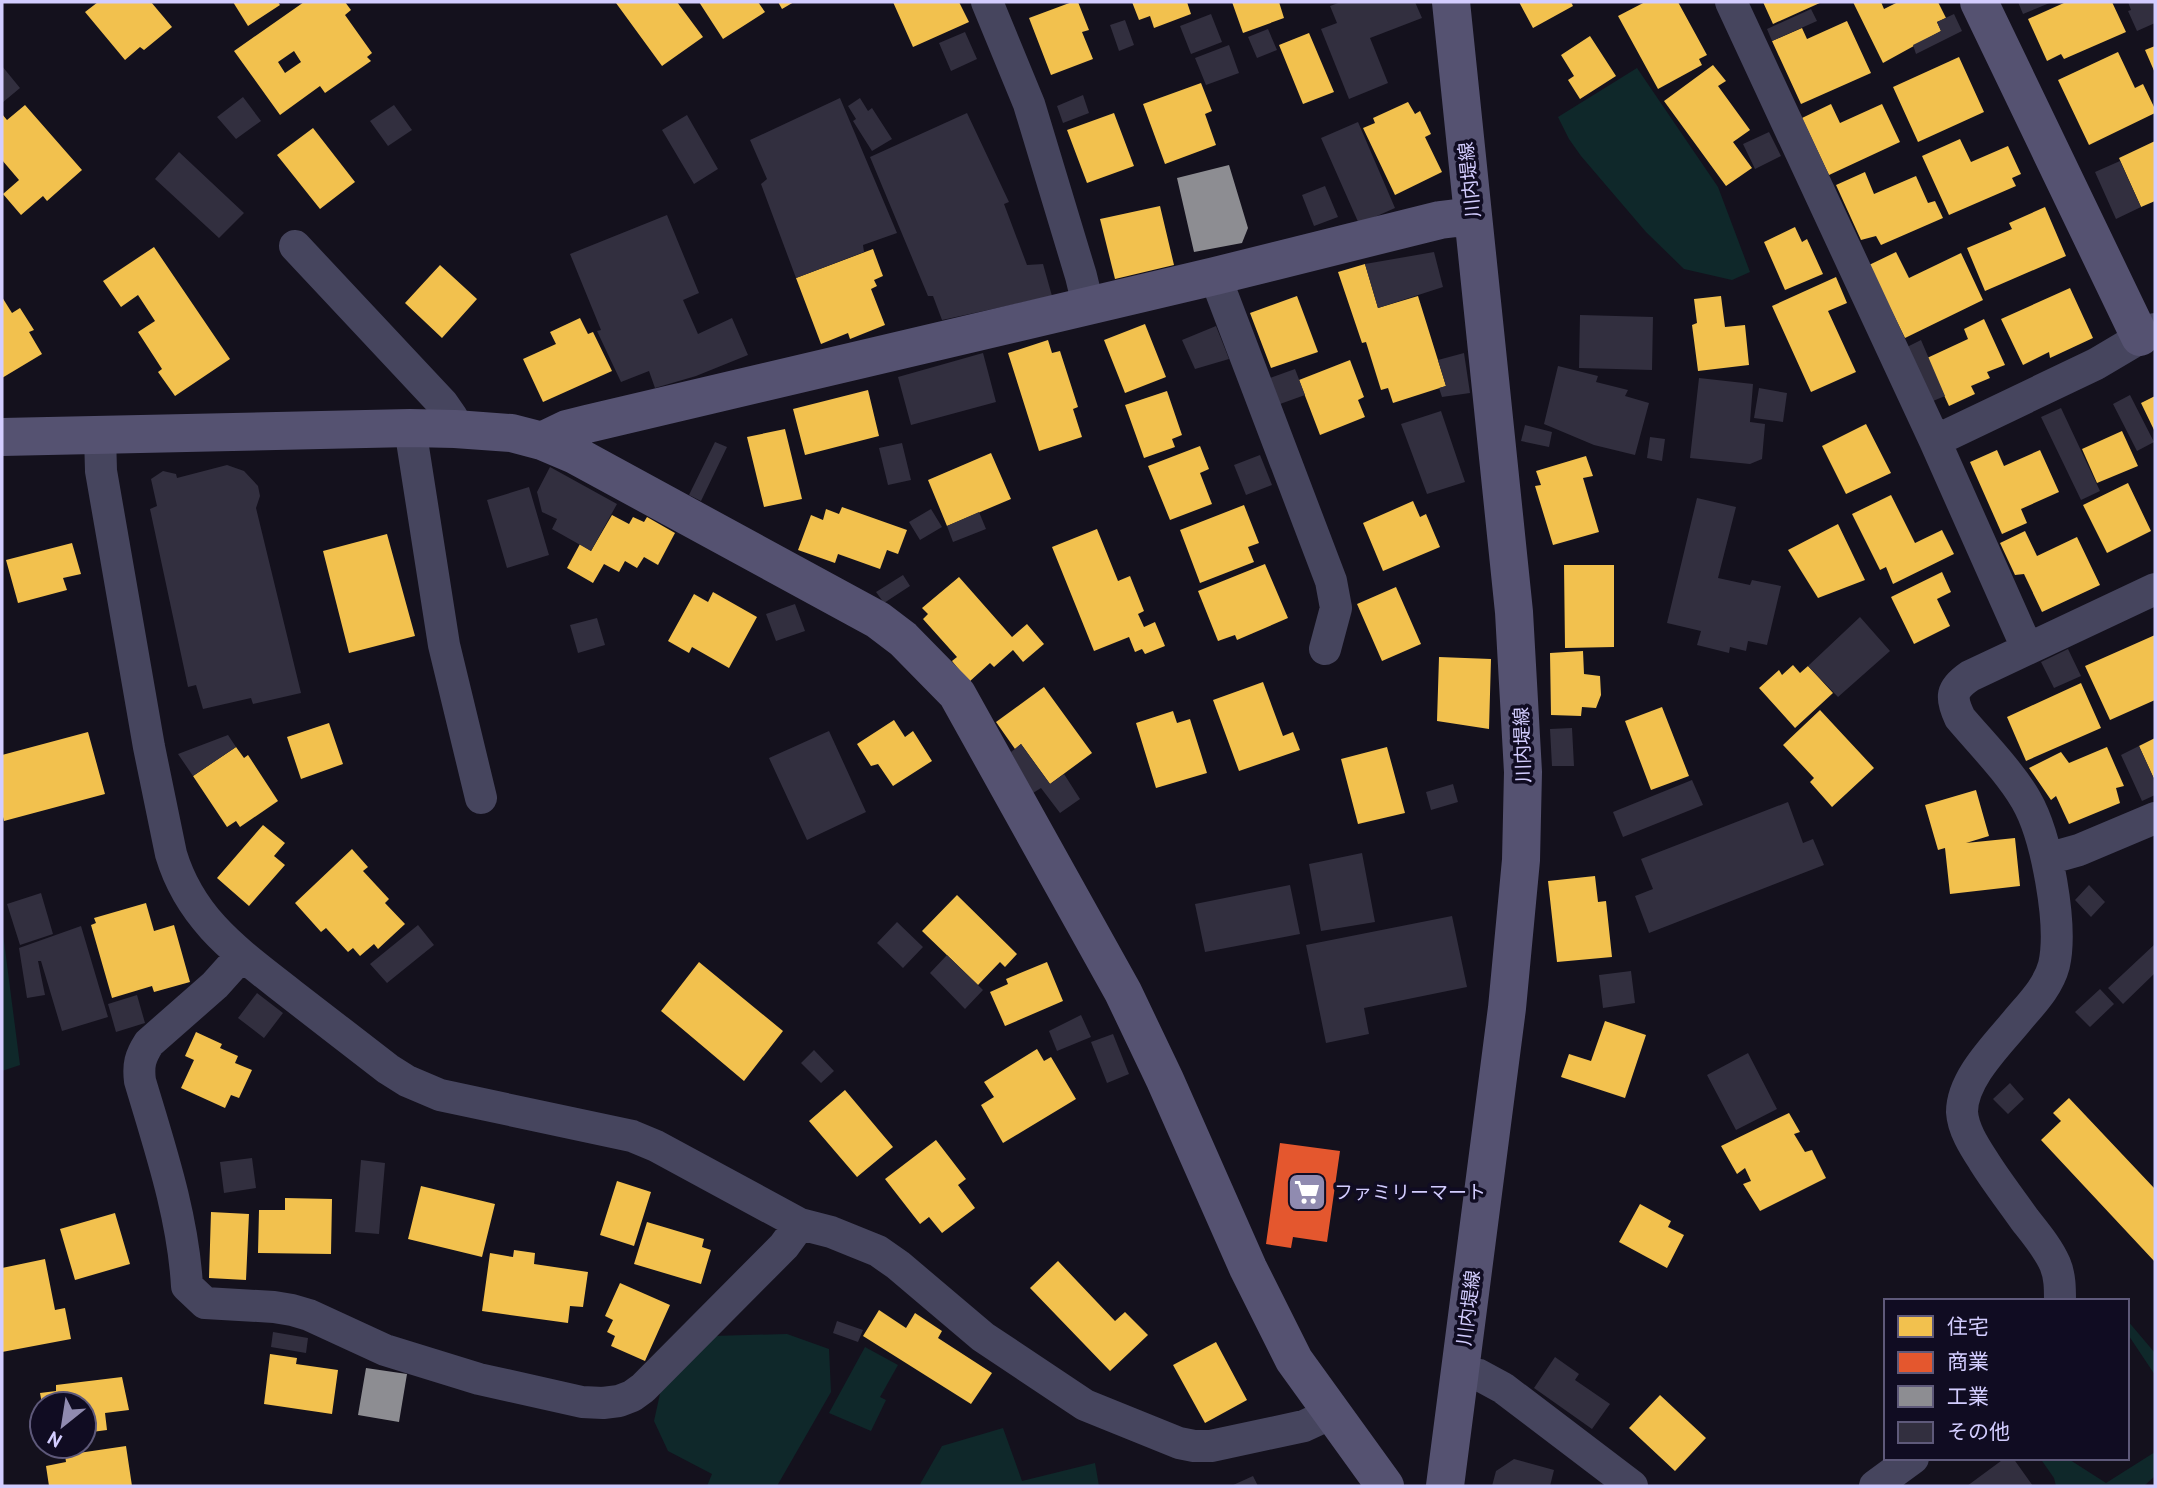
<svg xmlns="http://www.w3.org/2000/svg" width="2157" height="1488" viewBox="0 0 2157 1488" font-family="'PT Sans','Noto Sans JP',sans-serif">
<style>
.green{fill:#0f282a}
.homes{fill:#f2c14e;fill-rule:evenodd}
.shops{fill:#e4572e}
.industry{fill:#8d8d92}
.building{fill:#322f3f}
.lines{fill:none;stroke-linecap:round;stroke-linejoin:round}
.street{stroke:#46455e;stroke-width:32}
.secondary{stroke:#555271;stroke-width:38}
.labels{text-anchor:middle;stroke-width:7;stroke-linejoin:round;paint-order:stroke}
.street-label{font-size:19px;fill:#d3cdff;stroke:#100c22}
.poi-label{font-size:19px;fill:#d3cdff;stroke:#100c22;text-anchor:start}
</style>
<rect width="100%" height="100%" fill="#14111d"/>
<!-- green -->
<path class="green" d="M1637,68l81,119 32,85 -18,8 -48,-11 -38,-37 -65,-76 -12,-17 -11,-22z
M2,926l18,139 -18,6z
M2127,1320l28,33v22l-28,-42z
M787,1334l42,15 2,43 -54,94h-70l5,-12 -44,-23 -14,-30 9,-41 49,-44z
M865,1347l33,18 -18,32 6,3 -15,31 -42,-18z
M1003,1428l19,53 73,-18 4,23h-180l23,-40z
M2155,1452v24l-11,10h-88l-2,-8 -14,-20h27l39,25z"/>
<!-- homes -->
<path class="homes" d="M98,2h53l21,25 -28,23 -4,-3 -15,13 -40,-48z
M233,2h45l2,3 -32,21z
M304,2h41l6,8 -6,5 27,38 -5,4 4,4 -46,32 -5,-7 -40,29 -46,-64zM294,51l7,11 -16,11 -7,-11z
M617,2h60l26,35 -41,29 -46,-63z
M699,2h59l7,10 -42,27z
M778,2h16l-12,7z
M893,2h66l10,20 -56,25z
M1072,2h6l11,28 -7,2 11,27 -42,16 -22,-57z
M1132,2h55l4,12 -37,14 -4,-12 -11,4z
M1232,2h47l5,16 -41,15z
M1519,2h52l2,4 -40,22z
M1645,2h33l29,53 -8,4 3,6 -44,24 -40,-73z
M1763,2h59l-49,22z
M1853,2h28l3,7 14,-7h40l8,16 -9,4 4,9 -58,32z
M2066,2h46l14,30 -62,27 -3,-5 -14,7 -19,-42z
M1847,21l24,52 -70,31 -29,-63 30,-13 5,11z
M1309,33l25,59 -31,12 -24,-59z
M1590,36l26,40 -36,23 -12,-19 6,-4 -13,-21z
M2155,46v27l-10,-23z
M2118,52l17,36 8,-4 12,25v4l-66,32 -31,-65z
M1959,57l25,55 -66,30 -25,-55z
M1713,65l13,16 -8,5 32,44 -17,12 19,26 -26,18 -62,-85z
M1201,83l11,28 -7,3 11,31 -51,19 -22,-60z
M1408,102l7,12 5,-3 11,23 -6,3 17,35 -47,23 -32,-67 12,-5 -2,-5z
M1831,104l9,19 42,-19 18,38 -71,33 -27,-57z
M25,105l57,65 -35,31 -4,-5 -22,19 -18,-21 16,-14 -17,-20v-46l5,6z
M1114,113l20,53 -47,17 -20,-53z
M313,128l42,54 -35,27 -43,-54z
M1960,139l11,23 37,-16 13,28 -9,4 4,8 -67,29 -27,-59z
M2155,141v60l-14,6 -22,-49z
M1865,172l9,22 42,-18 12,27 7,-2 8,17 -62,27 -5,-9 -15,4 -25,-55z
M1160,206l14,59 -59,14 -15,-60z
M2045,207l21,49 -81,35 -18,-43 45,-19 -3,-6z
M1795,227l7,15 5,-3 16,35 -38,16 -21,-48z
M154,247l76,112 -55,37 -17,-24 4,-3 -24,-37 17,-11 -17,-26 -17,12 -18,-26z
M873,249l10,27 -9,4 3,6 -6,3 14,36 -35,14 -2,-6 -27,11 -25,-66z
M1896,252l13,26 52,-25 22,47 -78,38 -36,-73z
M1365,264l13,44 40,-12 28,90 -53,17 -5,-15 -7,2 -15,-48 -4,1 -24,-71z
M440,265l37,34 -35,39 -37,-35z
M1836,277l11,26 -19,8 28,61 -45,20 -39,-86z
M2070,288l23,50 -43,20 -1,-6 -26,13 -22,-46z
M1297,296l21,56 -47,16 -21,-55z
M1721,296l4,31 20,-2 4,40 -51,6 -6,-46 5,-2 -3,-24z
M2,297l10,16 8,-5 14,22 -5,2 13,22 -40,24z
M580,318l8,16 5,-2 19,39 -69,31 -20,-43 33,-15 -6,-12z
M1984,319l21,46 -18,7 3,6 -19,8 4,8 -26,12 -22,-48 41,-19 -4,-10z
M1145,324l21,53 -41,16 -21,-53z
M1048,340l4,13 8,-2 18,56 -5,2 9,28 -43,14 -31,-98z
M1350,360l14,37 -6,3 7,17 -45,18 -21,-55z
M868,390l11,46 -74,19 -12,-46z
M1167,391l15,44 -10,4 3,8 -31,11 -19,-53z
M2155,396v36l-14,-29z
M1866,424l25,49 -45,21 -24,-48z
M785,429l17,70 -38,8 -17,-70z
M2122,431l16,35 -41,17 -15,-34z
M1200,446l9,23 -9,4 12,31 -42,16 -22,-54z
M1997,450l7,16 36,-16 19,42 -38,17 6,14 -25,11 -32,-72z
M991,453l20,46 -64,27 -19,-46z
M1586,456l7,20 -10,2 16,54 -46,13 -18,-59 6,-1 -5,-14z
M2128,483l23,48 -44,22 -24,-48z
M1891,495l24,48 27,-13 12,24 -61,30 -7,-17 -6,3 -28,-56z
M1413,501l7,16 6,-3 14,33 -57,24 -20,-48z
M1244,505l15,38 -11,4 6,15 -54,21 -20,-53z
M842,507l65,23 -9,24 -11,-4 -7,19 -42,-15 -3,9 -37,-13 13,-35 12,5 3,-11 13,5z
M612,515l17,9 4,-7 11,5 3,-5 28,16 -17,32 -14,-8 -7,11 -12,-7 -6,11 -15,-8 -11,19 -26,-15 13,-24 11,7z
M1838,524l27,56 -47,18 -30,-48z
M1097,529l21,52 12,-5 14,35 -6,3 6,13 11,-5 10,24 -20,8 -3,-5 -7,3 -6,-15 -35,14 -42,-104z
M2025,531l12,25 40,-19 23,48 -58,27 -18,-38 -9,1 -15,-32z
M387,534l28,102 -66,17 -26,-102z
M72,543l9,31 -18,4 4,12 -49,13 -12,-43z
M1265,564l23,54 -51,22 -2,-5 -17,6 -20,-50z
M1564,565h50v82l-49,1z
M1942,572l9,20 -14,7 13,27 -36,18 -23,-47z
M959,577l53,60 15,-13 17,20 -21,18 -10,-12 -19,17 -4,-4 -21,19 -17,-21 5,-4 -34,-38 5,-5 -6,-6z
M1396,587l25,57 -39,17 -25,-57z
M713,592l44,25 -28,51 -37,-21 -3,6 -21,-12 26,-47 14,8z
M2155,635v65l-45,20 -25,-54z
M1583,651l1,23 16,2 1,19 -5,13 -14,-1 -1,9 -30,-1 -1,-62z
M1439,657l52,2 -2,70 -52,-8z
M1793,665l7,8 8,-7 25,27 -38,35 -36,-40 20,-18 3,5z
M1263,682l20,54 10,-4 7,18 -61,21 -26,-71z
M2081,683l20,45 -75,33 -19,-44z
M1044,687l48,66 -42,31 -29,-40 -6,5 -19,-27z
M1662,707l27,69 -38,14 -26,-69z
M1820,710l54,58 -42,39 -22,-25 4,-4 -31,-33z
M1173,711l4,12 13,-4 17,54 -51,15 -20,-65z
M894,720l11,17 8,-6 19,30 -39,25 -15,-22 -7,2 -14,-22z
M329,723l14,41 -42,15 -14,-42z
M88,732l17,62 -101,27 -2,-8v-58z
M2155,738v43l-16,-35z
M236,747l8,11 4,-3 30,46 -38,26 -4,-6 -9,6 -34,-51z
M1387,747l18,66 -47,11 -17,-65z
M2107,747l17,39 -8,2 4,15 -51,21 -13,-28 -5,4 -22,-32 32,-16 8,11z
M1976,790l13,46 -23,7 49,-5 5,48 -70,8 -5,-46 -7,2 -13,-45z
M263,825l22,18 -11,13 11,9 -36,41 -32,-28z
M352,849l16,18 -5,4 26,28 -4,4 20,21 -27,25 -4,-5 -14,12 -7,-8 -5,4 -22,-24 -5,4 -26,-29z
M1595,876l3,26 8,-1 6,56 -55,5 -9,-81z
M957,895l60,59 -12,13 -5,-5 -22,23 -56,-54z
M146,903l8,28 20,-6 16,57 -36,10 -2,-6 -40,12 -21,-73 5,-2 -2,-5z
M699,962l84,69 -39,50 -83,-70z
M1047,962l16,39 -58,25 -15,-34 18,-8 -2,-5z
M1605,1021l41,14 -21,63 -64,-21 8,-23 22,7z
M196,1032l26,12 -2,4 18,8 -3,7 17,7 -13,28 -8,-3 -6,13 -44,-20 13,-28 -9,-4z
M1037,1049l7,12 7,-4 25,42 -73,44 -22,-38 13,-8 -10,-15z
M845,1090l48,57 -36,30 -48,-56z
M2069,1098l86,91v73l-114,-122 20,-19 -8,-8z
M1789,1113l11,19 -6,2 11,18 7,-2 14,28 -66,33 -17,-27 8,-3 -6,-13 -8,6 -16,-28z
M936,1140l30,39 -8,6 17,23 -33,25 -13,-16 -9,7 -35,-45z
M617,1181l34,11 -17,54 -34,-11z
M421,1186l74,18 -13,53 -74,-18z
M285,1198l47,1 -1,55 -73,-1 1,-43h26z
M1640,1204l31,17 -3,6 16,8 -17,33 -48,-26z
M211,1212l38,2 -3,66 -37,-2z
M115,1213l15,51 -55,16 -15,-51z
M647,1222l57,17 -2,8 9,3 -10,34 -67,-20z
M514,1250l21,3 -1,11 54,8 -5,35 -13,-1 -2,17 -86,-12 8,-58 23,4z
M45,1259l10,51 10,-2 6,31 -69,13v-84z
M1058,1261l57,60 10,-9 23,23 -38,36 -80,-83z
M620,1283l50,22 -25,56 -34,-15 4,-10 -8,-4 6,-12 -8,-4z
M879,1310l27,18 9,-15 27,18 -4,7 54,35 -21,31 -108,-68z
M1216,1342l31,58 -42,23 -32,-58z
M270,1354l27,4 -1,6 42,6 -6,44 -68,-10z
M122,1377l7,33 -24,3 2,17 -23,3v-29h-42l-2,-11 16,-2v-6z
M1660,1395l46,43 -31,33 -46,-43z
M126,1446l6,40h-83l-3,-20 20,-4 -1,-7z"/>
<!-- shops -->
<path class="shops" d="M1280,1143l60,8 -13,91 -34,-5 -2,11 -25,-4z"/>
<!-- industry -->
<path class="industry" d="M1229,165l19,63 -6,15 -48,9 -17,-74z
M366,1368l41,6 -8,48 -41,-7z"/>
<!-- building -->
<path class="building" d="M1341,2h74l7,16 -52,20 18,45 -39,16 -28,-70 16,-6 -7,-17z
M2018,2h34l-29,12z
M2128,2h27v21l-18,8 -9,-20 3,-1z
M1811,9l6,12 -45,20 -5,-12z
M1211,14l11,28 -31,12 -11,-28z
M1954,14l8,17 -46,23 -3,-9 28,-14 -4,-9z
M1125,20l9,25 -15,6 -9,-26z
M1268,29l9,21 -20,8 -9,-21z
M965,32l12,27 -26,12 -12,-28z
M1229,45l10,28 -33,12 -11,-27z
M2,66l18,22 -18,15z
M1083,95l6,18 -26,10 -6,-17z
M243,97l18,24 -25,18 -19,-22z
M840,98l57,135 -34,12 1,7 -68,26 -35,-94 6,-5 -17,-39z
M860,98l8,13 4,-3 20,31 -20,12 -19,-30 3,-2 -8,-13z
M394,105l18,25 -24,16 -18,-25z
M967,113l42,89 -5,2 23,61 16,-1 9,32 -110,24 -9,-24h-5l-58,-139z
M687,115l31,54 -24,15 -32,-54z
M1358,122l37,86 -36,16 -38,-86z
M1769,132l12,24 -26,13 -12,-25z
M179,152l65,61 -25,25 -64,-59z
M2120,161l21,46 -25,12 -21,-47z
M1325,186l13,31 -24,9 -12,-31z
M667,215l32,78 -16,7 15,34 34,-16 16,37 -52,21 -41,12 -6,-17 -28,11 -24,-51 4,-1 -31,-76z
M1434,252l9,35 -65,21 -13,-44z
M1580,315l73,2 -1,53 -73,-2z
M1216,326l13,33 -34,10 -13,-29z
M1921,340l24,56 -12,5 -26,-54z
M983,353l13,49 -85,23 -13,-48z
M1464,353l6,40 -28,4 -3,-9 7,-2 -8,-26z
M1558,366l40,10 -2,6 32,8 -3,6 24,7 -14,52 -41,-10 -50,-21z
M1295,369l10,26 -25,9 -10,-26z
M1699,378l54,6 -3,38 15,2 -3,35 -12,5 -60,-6z
M1759,388l28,5 -4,29 -29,-4z
M2130,395l24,47 -17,9 -24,-47z
M2061,408l39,83 -19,9 -40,-83z
M1441,411l24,71 -38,12 -26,-70z
M1525,425l27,7 -3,15 -28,-6z
M1650,437l15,2 -3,22 -15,-3z
M715,442l12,5 -26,54 -12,-6z
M902,443l9,37 -23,5 -9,-37z
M1260,455l12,30 -26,10 -12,-30z
M227,465l17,6 14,15 2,10 -4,12 45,185 -48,11 -2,-6 -48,11 -7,-24 -8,2 -38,-178 7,-3 -6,-27 12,-8 13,3 1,4z
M550,467l67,37 -26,47 -39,-22 5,-10 -15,-7 -5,-20z
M529,487l20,68 -42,13 -20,-68z
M1697,498l39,9 -18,71 32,7 2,-5 29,6 -14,59 -19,-4 -2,10 -16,-4 -1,6 -32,-8 4,-14 -34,-8z
M931,509l11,18 -22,13 -11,-18z
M979,512l7,17 -33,13 -6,-16z
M903,575l7,11 -26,17 -8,-11z
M795,604l10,27 -29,10 -10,-27z
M1860,617l30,34 -52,46 -30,-31z
M597,618l8,27 -27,8 -8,-28z
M2068,649l13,27 -27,12 -13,-26z
M1572,728l2,38h-22l-2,-37z
M829,731l37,81 -59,28 -38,-82z
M228,735l8,12 -43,29 -15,-22z
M1021,744l29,40 14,-10 16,25 -20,14 -19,-25 -8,5 -22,-41z
M2139,746l16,35v14l-13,6 -21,-46z
M1692,780l11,25 -80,32 -10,-25z
M1453,784l5,18 -27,8 -5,-18z
M1788,802l15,41 10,-4 11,26 -175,68 -14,-37 18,-7 -12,-30z
M1362,853l13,69 -54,9 -12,-67z
M1290,885l10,49 -95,18 -10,-48z
M2089,885l16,17 -14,15 -16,-17z
M41,893l12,41 -33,11 -13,-41z
M1452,916l15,71 -103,21 5,26 -43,9 -20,-98z
M897,922l26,25 -20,21 -26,-25z
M418,925l16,20 -47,38 -17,-19z
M81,926l27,91 -46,14 -21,-70h-3l7,34 -18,3 -8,-50z
M2155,944v29l-32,31 -15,-16z
M947,955l36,35 -18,19 -35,-36z
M1631,971l4,32 -32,5 -4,-33z
M2100,989l14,15 -24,23 -15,-15z
M257,993l26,20 -19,25 -26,-20z
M137,995l8,28 -29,9 -8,-28z
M1081,1015l10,22 -34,14 -8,-20z
M1113,1034l16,40 -22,9 -16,-41z
M814,1050l20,21 -13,12 -20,-20z
M1748,1053l29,56 -41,21 -29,-55z
M2010,1083l14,16 -16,15 -15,-15z
M252,1158l4,30 -32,5 -4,-31z
M361,1160l24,3 -6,71 -24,-2z
M837,1321l26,9 -5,12 -25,-9z
M273,1332l35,6 -2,15 -35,-6z
M1555,1357l24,17 -4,6 35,24 -18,25 -58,-41z
M2005,1458h8l20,28h-66z
M1514,1459l40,11 -4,16h-58l4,-15z
M1253,1476l5,10h-27z"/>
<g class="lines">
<!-- street -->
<path class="street" d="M987,2l42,102 52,172 7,29
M1731,2l204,439 92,207
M295,246l148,158 9,13 3,12
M1215,276l116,305 5,27 -11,41
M410,428l34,217 37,153
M100,435l1,36 48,276 22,107c20,67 68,99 120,140 32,25 65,50 97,75l19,12 33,14 192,41 24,10 144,78 31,8 47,19 20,14 85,72 102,68 94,38 15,3h17l93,-20 26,-12
M1935,441l161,-77 59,-35
M2047,859l32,-9 76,-32
M241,956l-26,29 -66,58c-9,14 -11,22 -9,38 20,67 43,135 47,205l18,17 69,4 18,3 17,5 76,35 94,29 103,23 21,1 16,-2 13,-5 11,-8 141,-142 16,-22
M2060,1301c0,-13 0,-25 -5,-37 -7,-16 -19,-30 -30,-44 -14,-20 -29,-39 -42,-60 -9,-14 -20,-31 -21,-48 0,-33 35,-67 54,-90 14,-17 32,-34 38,-57 9,-39 -7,-129 -28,-165 -17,-29 -44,-56 -66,-82 -10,-21 -9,-29 10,-42l185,-87
M1459,1373l20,2 24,13 129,98
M1875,1486l38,-28"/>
<!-- secondary -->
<path class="secondary" d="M1979,2l161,335
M2,437l408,-9 45,1 56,4 31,8 33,14 303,165 25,19 54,55 166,298 42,88 83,188 46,92 91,126
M542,441l25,-12 20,-5 628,-148 225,-56 33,-4
M1445,1486l62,-478 14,-148 2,-88 -9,-160 -63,-610"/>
</g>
<!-- icons -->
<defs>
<g id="supermarket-square" transform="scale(2.0125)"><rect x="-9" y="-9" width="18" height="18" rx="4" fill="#908bb0" stroke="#100c22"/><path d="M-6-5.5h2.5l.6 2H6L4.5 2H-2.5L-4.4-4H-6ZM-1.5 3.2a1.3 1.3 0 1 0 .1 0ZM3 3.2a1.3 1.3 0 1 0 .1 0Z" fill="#fff"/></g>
</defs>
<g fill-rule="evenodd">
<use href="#supermarket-square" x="1307" y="1192"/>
</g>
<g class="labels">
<!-- street labels -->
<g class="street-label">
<text transform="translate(1469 180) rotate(-96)" y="7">川内堤線</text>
<text transform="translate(1522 745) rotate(-92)" y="7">川内堤線</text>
<text transform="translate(1468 1308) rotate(-83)" y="7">川内堤線</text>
</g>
<!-- poi labels -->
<g class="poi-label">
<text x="1334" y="1199">ファミリーマート</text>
</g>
</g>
<!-- border -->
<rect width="2157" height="1488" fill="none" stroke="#d3cdff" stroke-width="7"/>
<!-- legend -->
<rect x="1884" y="1299" width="245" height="161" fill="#100c22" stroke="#5e597a" stroke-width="2"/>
<rect x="1898" y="1316" width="35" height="21" fill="#f2c14e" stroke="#5e597a" stroke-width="2"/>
<text x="1947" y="1334" font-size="21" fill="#d3cdff">住宅</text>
<rect x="1898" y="1352" width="35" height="21" fill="#e4572e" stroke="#5e597a" stroke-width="2"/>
<text x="1947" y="1369" font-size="21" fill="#d3cdff">商業</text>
<rect x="1898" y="1386" width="35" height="21" fill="#8d8d92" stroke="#5e597a" stroke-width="2"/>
<text x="1947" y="1404" font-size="21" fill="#d3cdff">工業</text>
<rect x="1898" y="1422" width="35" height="21" fill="#322f3f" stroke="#5e597a" stroke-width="2"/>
<text x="1947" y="1439" font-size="21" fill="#d3cdff">その他</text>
<!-- north arrow -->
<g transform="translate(63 1425) rotate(210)"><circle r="33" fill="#100c22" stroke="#5e597a" stroke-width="2"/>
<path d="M0-5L12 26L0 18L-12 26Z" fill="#908bb0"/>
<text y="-10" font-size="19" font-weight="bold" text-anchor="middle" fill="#d3cdff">N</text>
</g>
</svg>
